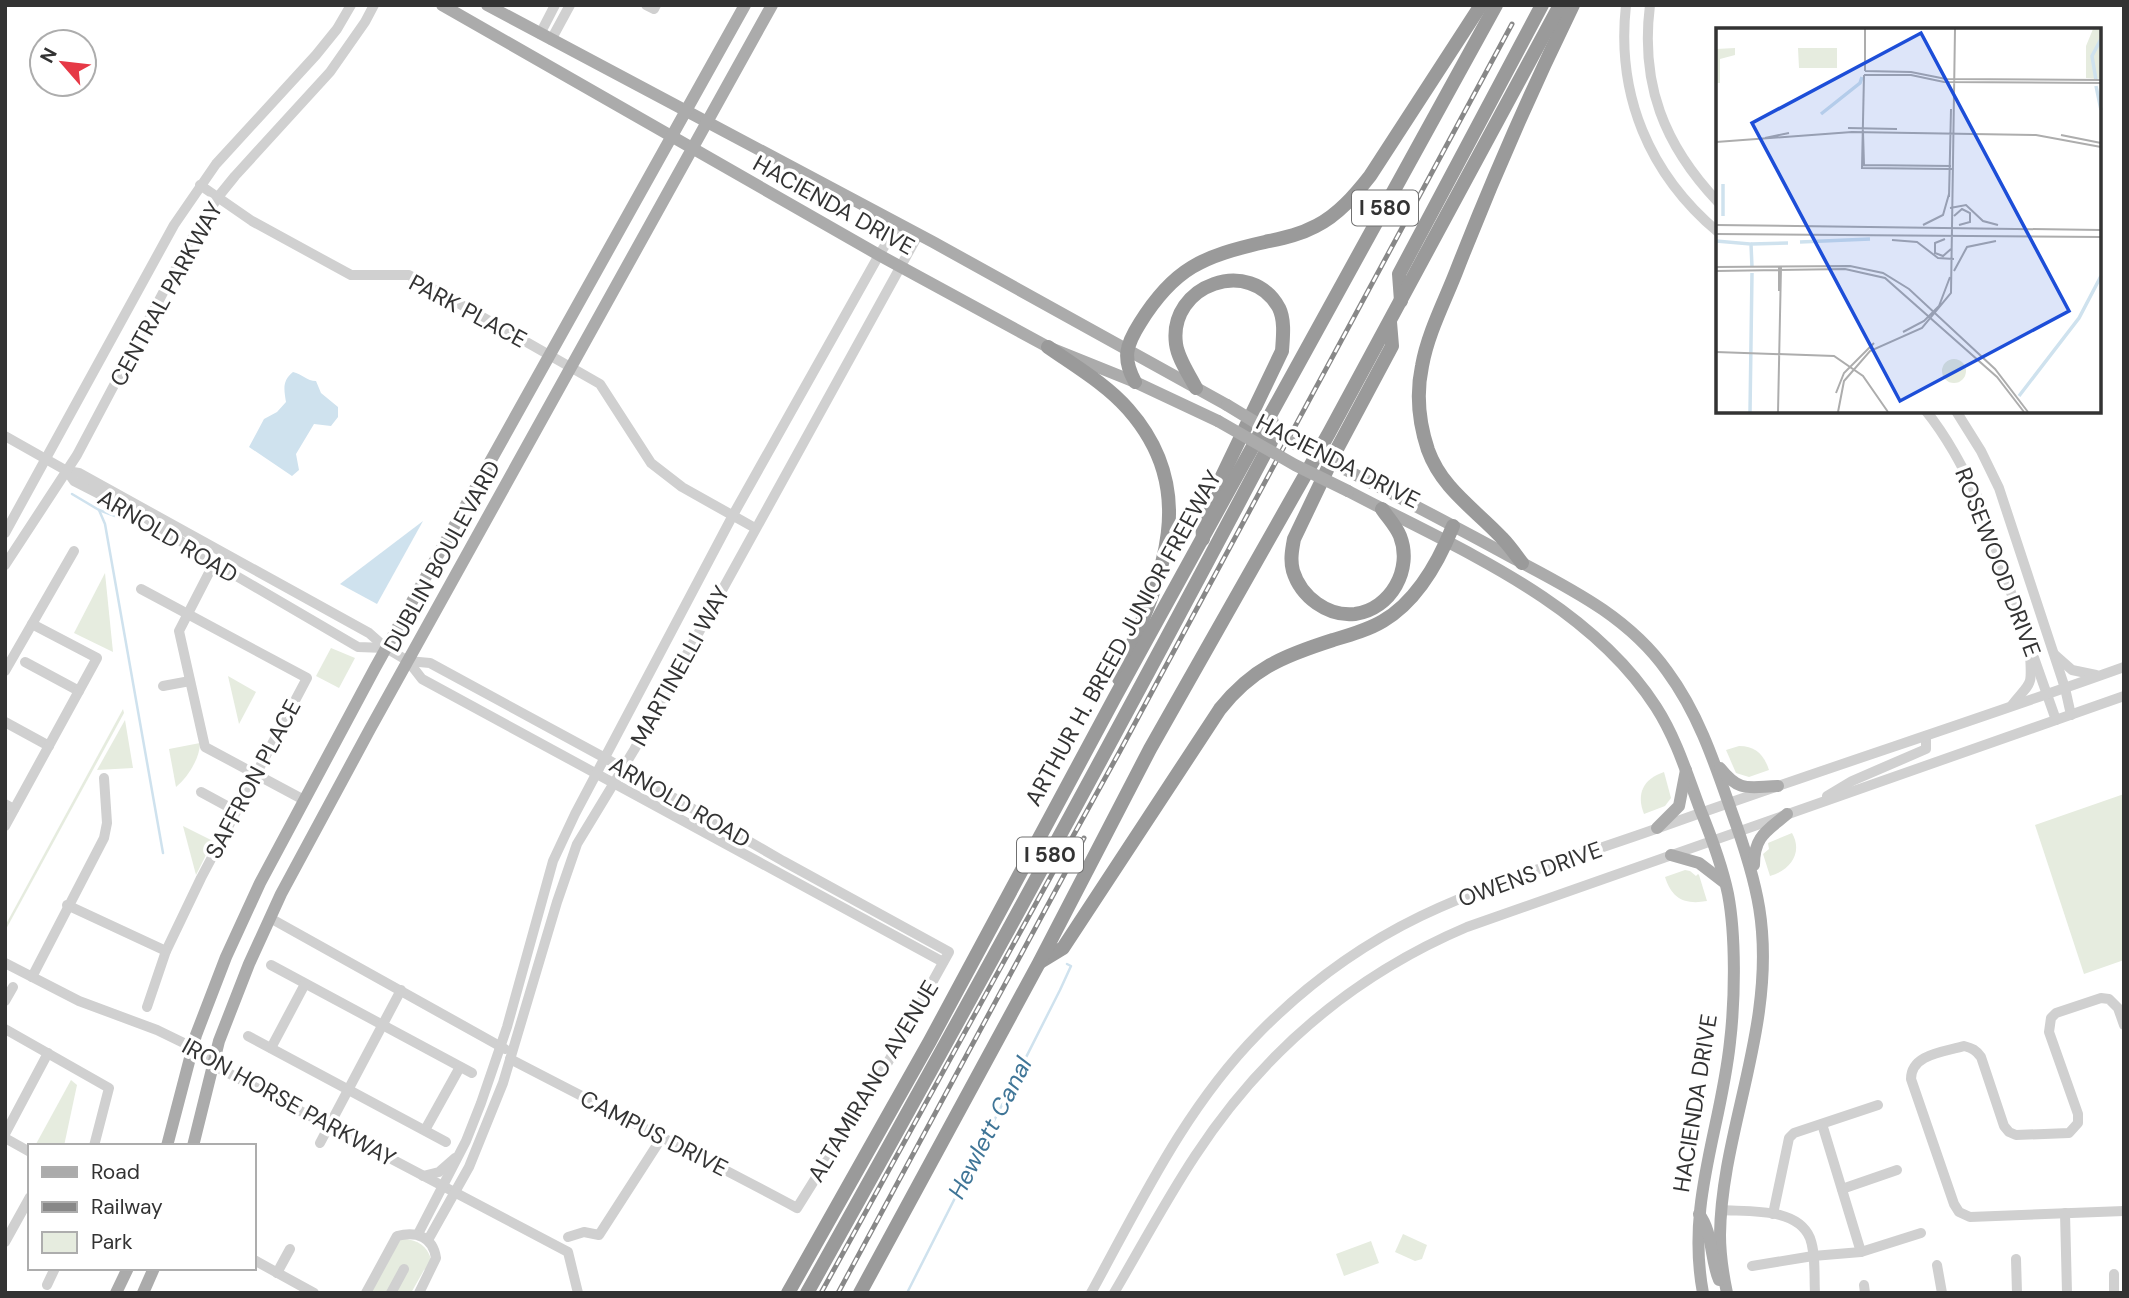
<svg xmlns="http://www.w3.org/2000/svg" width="2129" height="1298" font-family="'DM Sans',sans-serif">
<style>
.green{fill:#e6ecdf}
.water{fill:#cfe2ee}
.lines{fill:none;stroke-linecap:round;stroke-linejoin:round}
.stream{stroke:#cfe2ee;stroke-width:2.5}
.minor{stroke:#d0d0d0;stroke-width:10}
.major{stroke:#ababab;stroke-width:12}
.highway{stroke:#9a9a9a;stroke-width:14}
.rail-casing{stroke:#888;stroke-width:5}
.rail{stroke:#fff;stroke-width:2.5;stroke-dasharray:8;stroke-linecap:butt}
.major-bridge{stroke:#ababab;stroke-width:12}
.labels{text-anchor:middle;stroke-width:7;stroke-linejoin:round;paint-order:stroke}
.shield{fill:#fff;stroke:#707070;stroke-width:2}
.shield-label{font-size:21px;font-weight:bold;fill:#333}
.street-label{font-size:23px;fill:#333;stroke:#fff}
.water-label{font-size:24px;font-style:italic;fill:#3f7597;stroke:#fff}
.inset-river{fill:none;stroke:#cfe2ee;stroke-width:3.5}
.inset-road{fill:none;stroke:#adadad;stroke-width:2}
.view{fill:#1d4ed8;fill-opacity:0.15;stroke:#1d4ed8;stroke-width:3.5}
.inset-edge{fill:none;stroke:#333;stroke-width:3.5}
</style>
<rect width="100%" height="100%" fill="#fff"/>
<g class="green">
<path d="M 105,573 L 113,652 L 74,633 Z"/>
<path d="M 331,648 L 355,658 L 339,688 L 316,676 Z"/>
<path d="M 228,676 L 256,692 L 239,724 Z"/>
<path d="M 123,709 L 124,713 L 5,931 L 5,926 Z"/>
<path d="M 125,720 L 133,768 L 97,770 Z"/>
<path d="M 200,743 C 200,758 188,777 176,787 L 169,749 Z"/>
<path d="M 1739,746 C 1756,746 1764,755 1769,770 L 1749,777 L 1736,773 L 1726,750 Z"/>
<path d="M 1664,772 L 1671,798 L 1665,806 L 1644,814 C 1636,794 1643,779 1664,772 Z"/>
<path d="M 2124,794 L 2124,960 L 2084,974 L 2035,825 Z"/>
<path d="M 183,826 L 213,841 L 196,875 Z"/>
<path d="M 1792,833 C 1803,852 1791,870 1770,876 L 1763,854 L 1769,849 L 1768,843 Z"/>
<path d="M 1685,870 L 1690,871 L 1696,876 L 1698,874 L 1699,875 L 1707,901 C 1685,905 1672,899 1665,877 Z"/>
<path d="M 71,1080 L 77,1085 L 64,1146 L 39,1146 L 36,1144 Z"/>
<path d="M 1403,1234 L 1427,1245 L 1422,1259 L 1415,1261 L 1395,1252 Z"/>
<path d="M 404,1239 C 418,1240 427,1246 431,1259 L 427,1269 L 424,1270 L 411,1293 L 371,1293 L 400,1240 Z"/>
<path d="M 1371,1241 L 1379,1263 L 1344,1276 L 1336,1254 Z"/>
</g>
<g class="water">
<path d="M 293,372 C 302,374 307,381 316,381 L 321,393 L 338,407 L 338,417 L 331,426 L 314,424 L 296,454 L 299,470 L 292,476 L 249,447 L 264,419 L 277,412 L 286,402 C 284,389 282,381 293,372 Z"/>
<path d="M 423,521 L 377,604 L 340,584 Z"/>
</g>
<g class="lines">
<g class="stream">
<path d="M 72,494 L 99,510 L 105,524 L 163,853"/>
<path d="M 99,510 L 115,516"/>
<path d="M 907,1293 L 1060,990 L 1071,966 L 1067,964"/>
</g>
<g class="minor">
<path d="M 646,5 L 654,9 L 656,5"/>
<path d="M 1626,5 C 1616,95 1649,174 1718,232"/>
<path d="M 1650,5 C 1640,84 1664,145 1718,202"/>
<path d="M 540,34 L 555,5"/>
<path d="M 551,40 L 570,5"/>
<path d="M 200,185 L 252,221 L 351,275 L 409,275 L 600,384 L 651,463 L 682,487 L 755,528"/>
<path d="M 1926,411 C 1947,437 1962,466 1977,496 L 2056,720"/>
<path d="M 1956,411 L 1981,451 L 1999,488 L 2065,688 L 2071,715"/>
<path d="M 5,436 L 67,471 L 74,481 L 146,518 L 214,563 L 358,647 L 385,648"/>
<path d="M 67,471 L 79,473 L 369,633 L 386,648 L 408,661 L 422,679 L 943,962"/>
<path d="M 5,533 L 174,225 L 216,164 L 316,55 L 337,29 L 351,5"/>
<path d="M 214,563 L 179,631 L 205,747 L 304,800"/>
<path d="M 5,565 L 77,455 L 191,240 L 218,197 L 235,176 L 330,72 L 365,22 L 374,5"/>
<path d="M 141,589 L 307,678 L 201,878 L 166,951 L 147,1007"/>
<path d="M 2055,655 L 2072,670 L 2096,675"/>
<path d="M 408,661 L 430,663 L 605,758 L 783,861 L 949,952 L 887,1064 L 797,1208 C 702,1157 606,1109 510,1059"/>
<path d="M 25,662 L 79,691"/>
<path d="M 5,671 L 74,551"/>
<path d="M 163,686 L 190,681"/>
<path d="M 2012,705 C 2032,680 2032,688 2030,654"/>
<path d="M 5,722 L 49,746"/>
<path d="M 201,792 L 236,811"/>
<path d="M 1827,796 L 1852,781 L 1926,749 L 1926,736"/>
<path d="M 5,804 L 14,809"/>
<path d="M 5,826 L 97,658 L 32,624"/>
<path d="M 67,905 L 166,951"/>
<path d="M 270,918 L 505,1049"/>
<path d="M 5,963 L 79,1001 L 157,1030 L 194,1048 L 213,1065 L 568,1252 L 578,1293"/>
<path d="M 271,965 L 472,1073"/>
<path d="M 32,977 L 104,838 L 107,823 L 104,778"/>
<path d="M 5,1001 L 13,987"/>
<path d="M 2124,1025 L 2118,1008 L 2109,999 L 2101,998 L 2056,1013 L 2051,1018 L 2049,1032 L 2078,1114 L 2078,1123 L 2069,1133 L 2016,1135 L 2009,1132 L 2004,1126 L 1981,1057 C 1976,1050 1972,1048 1964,1046 C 1944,1052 1911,1054 1911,1079 L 1954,1204 L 1959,1212 L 1970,1217 L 2124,1211"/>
<path d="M 5,1029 L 109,1088 L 94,1146"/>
<path d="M 248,1036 L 446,1142"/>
<path d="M 271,1048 L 305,984"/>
<path d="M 1822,1124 L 1861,1252"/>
<path d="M 425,1130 L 460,1067"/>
<path d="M 5,1134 L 48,1053"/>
<path d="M 5,1138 L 30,1152"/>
<path d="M 320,1143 L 401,990"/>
<path d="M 423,1176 L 439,1172 L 455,1158"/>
<path d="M 1842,1189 L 1897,1170"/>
<path d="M 1721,1210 C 1748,1212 1797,1207 1810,1238 C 1816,1254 1814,1276 1815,1293"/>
<path d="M 2065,1213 L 2067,1293"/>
<path d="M 1773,1214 L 1789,1138 L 1794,1133 L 1878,1105"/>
<path d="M 418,1234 L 466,1141 L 481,1103 L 507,1027 L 553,861 L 575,814 L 733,515 L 879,255 L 898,225"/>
<path d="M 568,1237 L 584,1232 L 599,1235 L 657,1145"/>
<path d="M 428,1240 L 469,1167 L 503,1083 L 557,902 L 577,844 L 634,750 L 918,235"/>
<path d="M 5,1242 L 30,1197"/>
<path d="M 2016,1259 L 2017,1293"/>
<path d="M 254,1260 L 314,1293"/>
<path d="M 1937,1265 L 1942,1293"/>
<path d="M 1752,1266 L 1813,1256 L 1861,1252 L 1921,1233"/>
<path d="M 277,1273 L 290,1249"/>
<path d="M 2114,1274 L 2114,1293"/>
<path d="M 47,1285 L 55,1268"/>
<path d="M 1864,1285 L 1865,1293"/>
<path d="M 366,1293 L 397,1236 C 417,1231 433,1237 436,1258 L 419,1293"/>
<path d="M 391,1293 L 404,1269"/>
<path d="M 1091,1293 C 1141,1202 1185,1108 1258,1034 C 1305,986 1361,945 1421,916 C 1499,879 1583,855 1664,826 C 1817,771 1971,722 2124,667"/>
<path d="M 1114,1293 C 1141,1247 1166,1200 1195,1156 C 1263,1052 1354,975 1467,927 L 2124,696"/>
</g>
<g class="major">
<path d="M 442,5 L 879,255 L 1048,347 L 1135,382 L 1218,421"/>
<path d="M 487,5 L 933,242 L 1227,405"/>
<path d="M 1356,475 C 1408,502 1460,529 1511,557 C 1569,588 1628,616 1667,671 C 1698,713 1714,761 1731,810 C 1758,884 1770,931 1759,1011 C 1749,1086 1721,1160 1720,1235 C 1720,1255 1723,1274 1727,1293"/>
<path d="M 1348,491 C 1456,548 1587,600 1656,707 C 1676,738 1687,774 1700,809 C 1711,836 1722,865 1728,894 C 1736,936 1735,1000 1730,1042 C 1721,1129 1686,1203 1703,1293"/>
<path d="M 1720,768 C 1740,793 1748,787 1778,786"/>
<path d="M 1657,828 L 1679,806 L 1686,770"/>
<path d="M 1671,855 L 1699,863 L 1725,883"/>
<path d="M 1754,865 C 1754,836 1767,831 1787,814"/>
<path d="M 167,1146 L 196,1035 L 226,957 L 260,883 L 375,668 L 745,5"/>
<path d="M 193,1146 L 219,1041 L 249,964 L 281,894 L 370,729 L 772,5"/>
<path d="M 1699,1214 C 1713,1232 1710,1259 1719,1280"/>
<path d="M 116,1293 L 128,1268"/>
<path d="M 143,1293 L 154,1268"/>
</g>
<g class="highway">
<path d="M 1401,301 L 1399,274 L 1542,5"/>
<path d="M 1048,347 C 1075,366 1106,384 1128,409 C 1202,493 1161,579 1122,667 L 1119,679"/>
<path d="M 1135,382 C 1122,358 1126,345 1140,323 C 1174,268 1203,256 1265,242 C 1283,238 1299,235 1316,226 C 1338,215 1355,195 1370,176 L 1481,5"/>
<path d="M 1196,388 C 1189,374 1178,359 1176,344 C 1168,284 1251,256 1279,308 C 1285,320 1283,337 1282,351 L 1202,518 L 1203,539"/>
<path d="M 1382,509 C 1388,518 1396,526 1400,536 C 1413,569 1391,609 1355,614 C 1328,617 1301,597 1293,571 C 1290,560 1292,550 1294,539 L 1337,449 L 1392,346 L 1390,322"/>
<path d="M 1522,563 C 1516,555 1509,545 1502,538 C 1475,509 1442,489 1428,450 C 1419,423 1416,394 1422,366 C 1428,332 1446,299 1458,267 C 1493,178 1531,91 1573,5"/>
<path d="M 1040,962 L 1063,948 L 1220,709 C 1253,668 1283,656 1333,640 C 1350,635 1368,630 1383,621 C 1417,601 1439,561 1453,526"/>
<path d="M 788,1293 L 930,1041 L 1115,697 L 1496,5"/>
<path d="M 807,1293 C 965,1011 1120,728 1271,442 L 1272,422"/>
<path d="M 860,1293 L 1039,963 L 1150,749 L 1329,433 L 1560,5"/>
</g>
<g class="rail-casing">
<g id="rail">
<path d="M 821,1293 L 1120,751 L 1512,24"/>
<path d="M 838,1293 L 1084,838"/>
</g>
</g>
<use href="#rail" class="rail"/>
<g class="major-bridge">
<path d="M 1227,405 L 1273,433 L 1356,475"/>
<path d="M 1218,421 L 1295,465 L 1348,491"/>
</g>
</g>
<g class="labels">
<g class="shield">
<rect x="1352" y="190.5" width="66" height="35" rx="5"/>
<rect x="1017" y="837.5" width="66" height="35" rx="5"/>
</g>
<g class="shield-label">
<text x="1385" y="215">I 580</text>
<text x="1050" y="862">I 580</text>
</g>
<g class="street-label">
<text transform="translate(834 205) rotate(29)" y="8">HACIENDA DRIVE</text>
<text transform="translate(166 294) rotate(-61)" y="8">CENTRAL PARKWAY</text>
<text transform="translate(468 311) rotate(28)" y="8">PARK PLACE</text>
<text transform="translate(1338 461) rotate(27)" y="8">HACIENDA DRIVE</text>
<text transform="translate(168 536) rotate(31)" y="8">ARNOLD ROAD</text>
<text transform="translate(442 556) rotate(-61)" y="8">DUBLIN BOULEVARD</text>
<text transform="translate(1998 562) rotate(69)" y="8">ROSEWOOD DRIVE</text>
<text transform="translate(1123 638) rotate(-61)" y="8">ARTHUR H. BREED JUNIOR FREEWAY</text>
<text transform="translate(680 666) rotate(-61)" y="8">MARTINELLI WAY</text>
<text transform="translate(253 779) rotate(-62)" y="8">SAFFRON PLACE</text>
<text transform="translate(680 802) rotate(30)" y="8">ARNOLD ROAD</text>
<text transform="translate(1530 874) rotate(-20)" y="8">OWENS DRIVE</text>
<text transform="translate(873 1081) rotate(-59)" y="8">ALTAMIRANO AVENUE</text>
<text transform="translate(289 1102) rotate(29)" y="8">IRON HORSE PARKWAY</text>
<text transform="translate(1695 1103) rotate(-81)" y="8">HACIENDA DRIVE</text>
<text transform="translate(654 1133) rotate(27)" y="8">CAMPUS DRIVE</text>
</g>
<g class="water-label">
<text transform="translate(990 1128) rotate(-63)" y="8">Hewlett Canal</text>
</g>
</g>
<g transform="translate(1716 28)">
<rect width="385" height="385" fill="#fff"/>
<path d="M 377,1 L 385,1 L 385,51 L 370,50 L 370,18 ZM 19,20 L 19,27 L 4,31 L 4,55 L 0,55 L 0,21 ZM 82,20 L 121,20 L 121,40 L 83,40 ZM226 343a12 12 0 1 1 24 0a12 12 0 1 1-24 0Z" fill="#e6ecdf"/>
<path class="inset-river" d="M 380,52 L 376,28 L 385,11M 380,58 L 385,82M 105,86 L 144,55 L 146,49M 7,188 L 7,156M 0,213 L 35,216 L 36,239M 84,214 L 154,211M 35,216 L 72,215M 303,368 L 363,290 L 385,248M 34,384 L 36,245"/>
<path class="inset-road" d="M 149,43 L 195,44 L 230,51 L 385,52M 149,43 L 149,1M 148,47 L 195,47 L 228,54 L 385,55M 148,47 L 146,140 L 236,141M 132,100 L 181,101M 147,104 L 148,137M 345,107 L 385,115M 49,110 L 73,105M 0,114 L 136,104 L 320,107 L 385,119M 146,137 L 235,138M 233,169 L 235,81M 234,180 L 250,177 L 267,193 L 282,197M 238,188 L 246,181 L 254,185 L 254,194 L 243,197M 0,197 L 385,202M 207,197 L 227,187 L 233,166M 0,206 L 385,209M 229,211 L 219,215 L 219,225 L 227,228 L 235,221M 176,212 L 201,214 L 222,230 L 238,231M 0,239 L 134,238 L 167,245 L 193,261 L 279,341 L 312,384M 0,243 L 129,241 L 169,250 L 281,349 L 308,384M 238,243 L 251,219 L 280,213M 63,263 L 63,239M 187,304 L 208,293 L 223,278 L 234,249M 0,324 L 118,328 L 147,348 L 172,384M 120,365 L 128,345 L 158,315M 62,384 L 65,239M 122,384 L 128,353 L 154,323 L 206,300 L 235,265 L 239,1"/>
<path class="view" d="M 205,5 L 353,283 L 184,373 L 36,95 Z"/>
<rect width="385" height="385" class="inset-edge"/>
</g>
<rect width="2129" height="1298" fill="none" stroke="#333333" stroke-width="14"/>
<rect x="28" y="1144" width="228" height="126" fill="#ffffff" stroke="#adadad" stroke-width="2"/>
<rect x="42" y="1167" width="35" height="10" fill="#ababab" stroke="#adadad" stroke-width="2"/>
<text x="91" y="1179" font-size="21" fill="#333333">Road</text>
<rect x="42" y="1202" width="35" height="10" fill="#888888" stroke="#adadad" stroke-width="2"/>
<text x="91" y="1214" font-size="21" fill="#333333">Railway</text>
<rect x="42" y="1232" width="35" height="21" fill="#e6ecdf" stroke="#adadad" stroke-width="2"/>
<text x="91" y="1249" font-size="21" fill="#333333">Park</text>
<g transform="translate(63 63) rotate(298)"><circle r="33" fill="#ffffff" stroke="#adadad" stroke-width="2"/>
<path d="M0-5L12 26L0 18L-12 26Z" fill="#e63946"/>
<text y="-10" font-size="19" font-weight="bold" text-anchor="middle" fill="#333333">N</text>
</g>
</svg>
